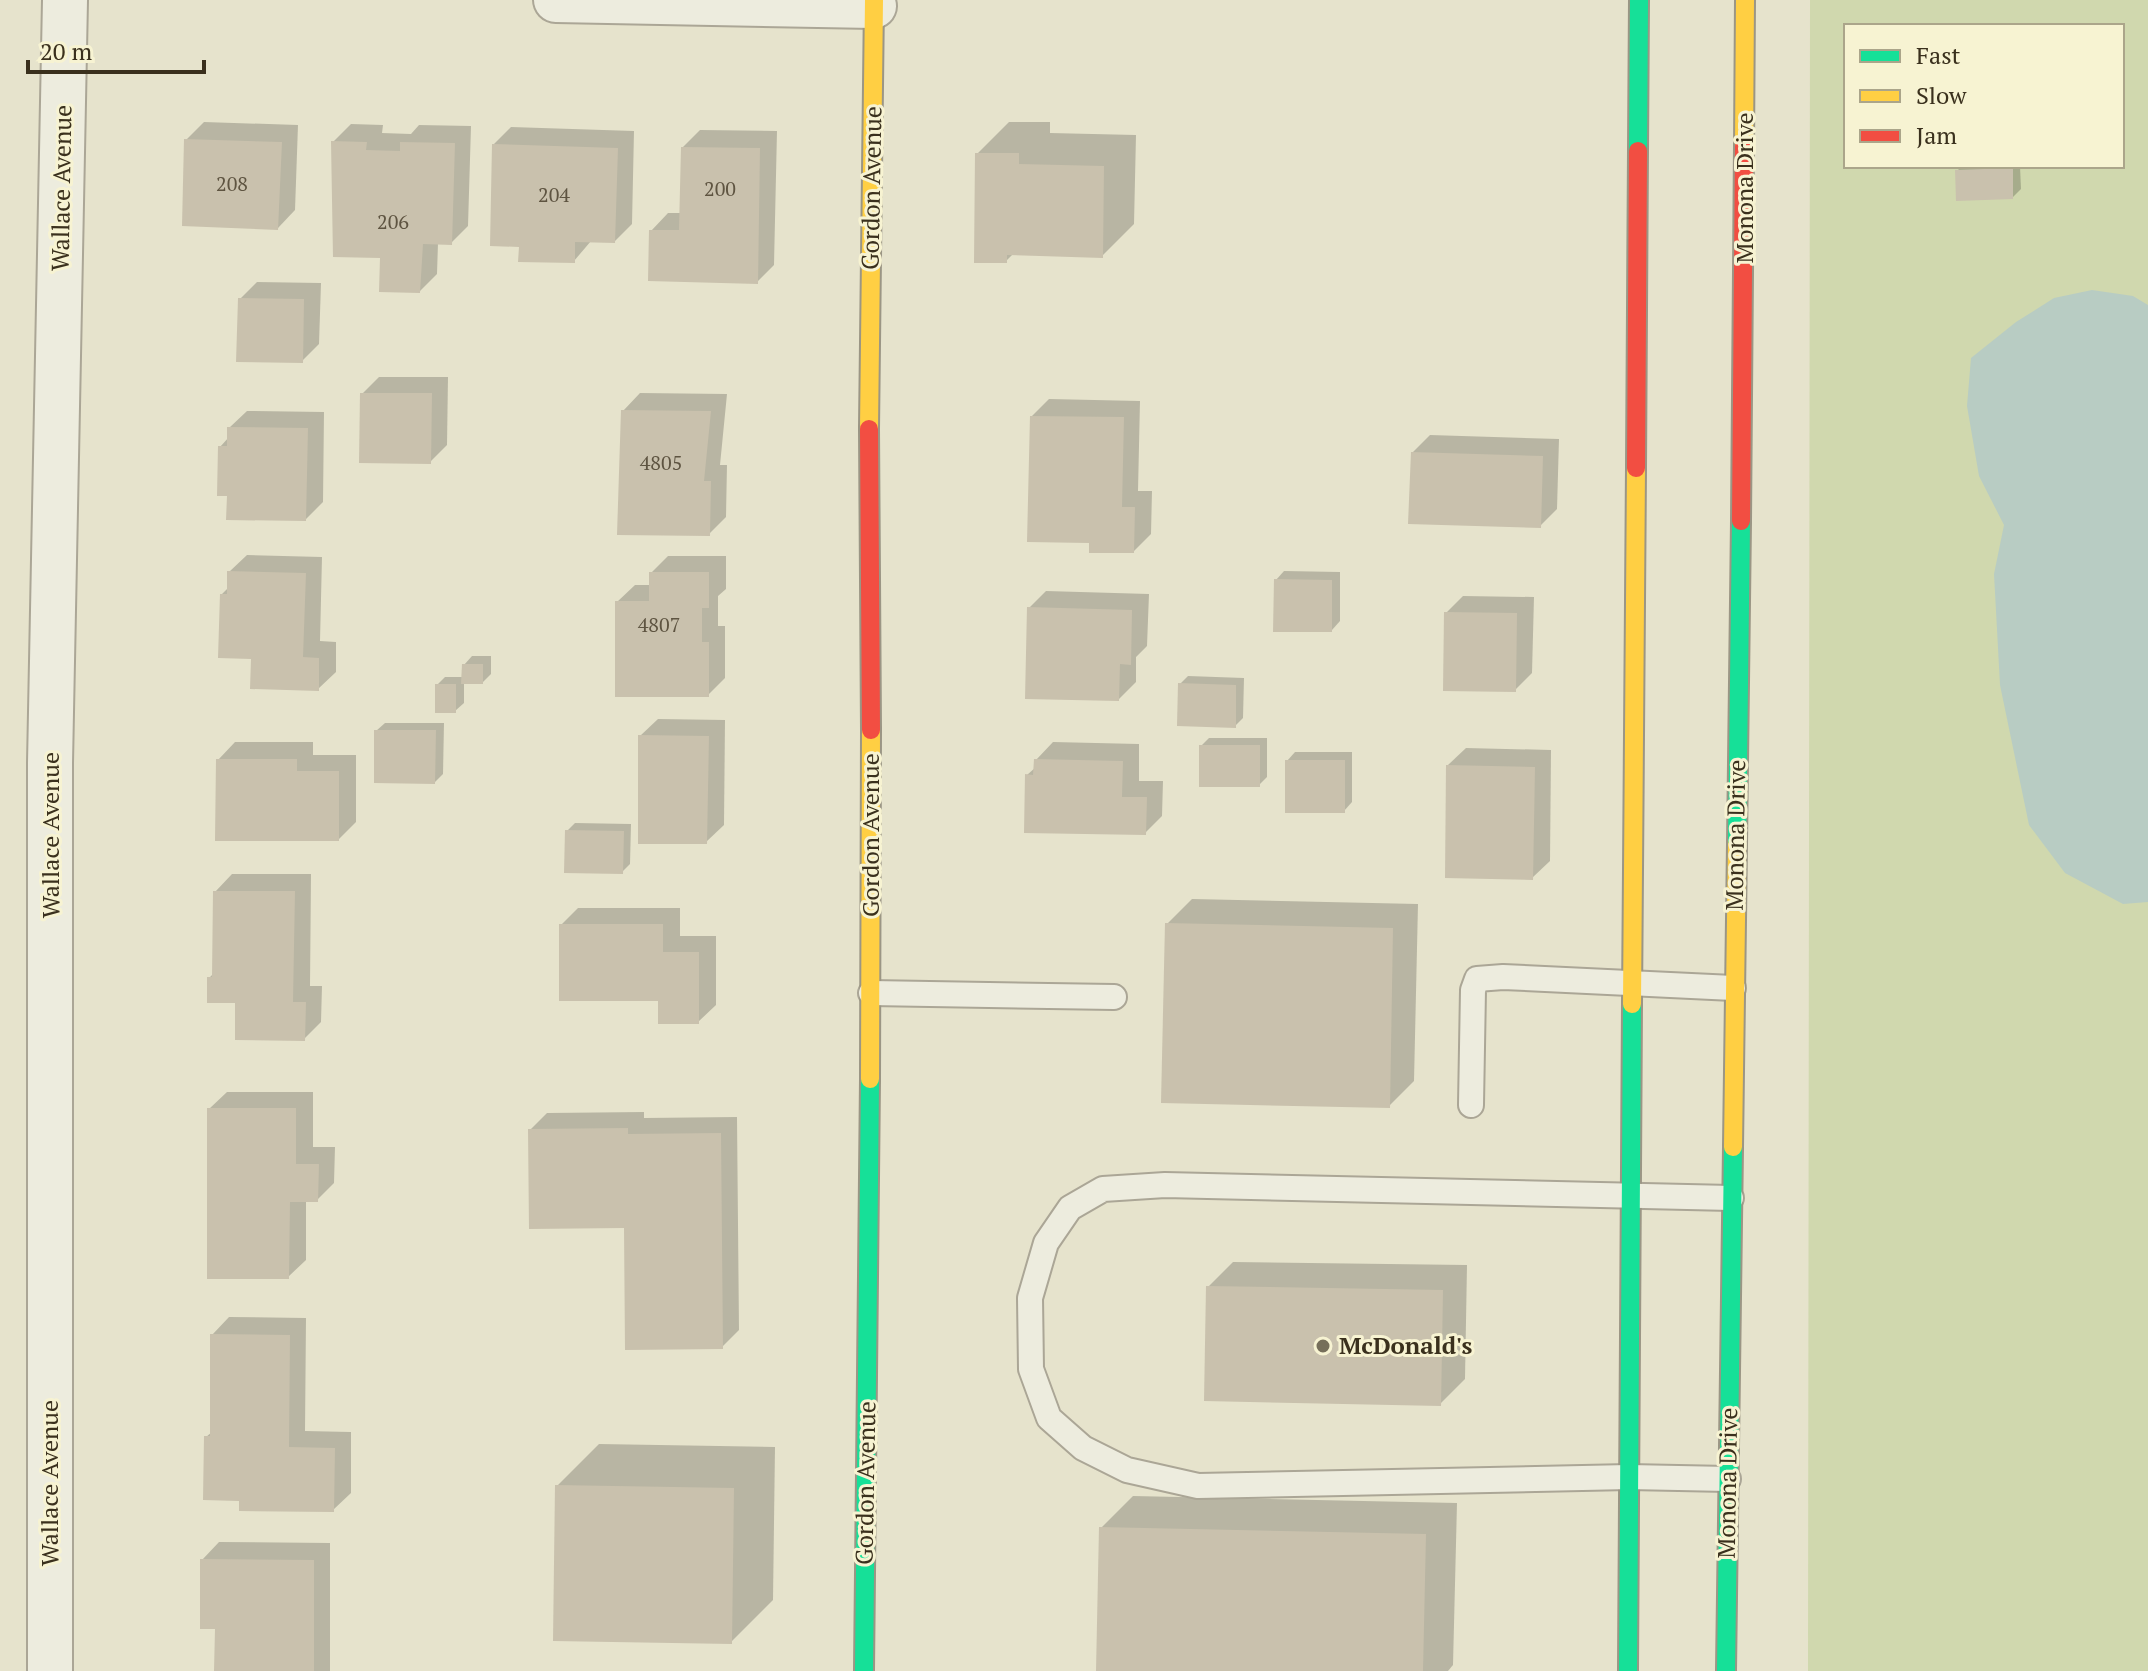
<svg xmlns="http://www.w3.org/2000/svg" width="2148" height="1671" font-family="'PT Serif',serif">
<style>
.green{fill:#d0d8ae;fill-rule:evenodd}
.water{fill:#b8ccc3}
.shadow{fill:#0003}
.building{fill:#c9c1ad}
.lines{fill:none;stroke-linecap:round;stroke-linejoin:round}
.lane-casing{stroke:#aba696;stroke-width:28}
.street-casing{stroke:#aba696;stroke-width:48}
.fast-casing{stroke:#9b9685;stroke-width:22}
.slow-casing{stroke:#9b9685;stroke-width:22}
.jam-casing{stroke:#9b9685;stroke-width:22}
.lane{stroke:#edecde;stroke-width:24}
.street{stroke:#edecde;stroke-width:44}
.fast{stroke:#16e098;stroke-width:18}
.slow{stroke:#ffcf43;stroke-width:18}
.jam{stroke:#f24e42;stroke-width:18}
.poi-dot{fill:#766f5a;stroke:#f7f3d2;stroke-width:3}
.labels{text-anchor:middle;stroke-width:6;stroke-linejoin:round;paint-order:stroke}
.number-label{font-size:20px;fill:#5e5441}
.street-label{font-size:24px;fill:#3a301d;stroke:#f7f3d2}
.poi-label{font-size:24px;font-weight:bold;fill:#3a301d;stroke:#f7f3d2;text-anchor:start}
</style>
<rect width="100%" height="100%" fill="#e6e3cc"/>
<path class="green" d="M 1810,0 L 2148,0 L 2148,1671 L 1808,1671 ZM 1846,26 L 2122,26 L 2122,166 L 1846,166 Z"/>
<path class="water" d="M 2092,290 L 2133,296 L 2148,305 L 2148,902 L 2123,904 L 2065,873 L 2029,825 L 2000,685 L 1994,574 L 2004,525 L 1979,476 L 1967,406 L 1971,358 L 2016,322 L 2054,298 Z"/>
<g class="shadow">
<path d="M 204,122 L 298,125 L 295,210 L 278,228 L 186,140 Z"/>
<path d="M 1009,122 L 1050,122 L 1050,133 L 1136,135 L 1134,224 L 1102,256 L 1014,253 L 1006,261 L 977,154 Z"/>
<path d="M 351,124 L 383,125 L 382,133 L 411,134 L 419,125 L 471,126 L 468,226 L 451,243 L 438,243 L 437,274 L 420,291 L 382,256 L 333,142 Z"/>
<path d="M 511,127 L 634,131 L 632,224 L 615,241 L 591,241 L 574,261 L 521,245 L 494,144 Z"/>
<path d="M 700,130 L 777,131 L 774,265 L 757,282 L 651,231 L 668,213 L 681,213 L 683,147 Z"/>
<path d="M 1962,166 L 2020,166 L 2021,189 L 2013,197 L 1957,171 Z"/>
<path d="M 257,282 L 321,283 L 319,344 L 302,361 L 240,299 Z"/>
<path d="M 379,377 L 448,377 L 447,445 L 430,462 L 362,394 Z"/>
<path d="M 640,393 L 727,394 L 720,465 L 727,465 L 726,517 L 709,534 L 623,411 Z"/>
<path d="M 1049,399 L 1140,401 L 1138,491 L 1152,491 L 1151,534 L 1134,551 L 1091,541 L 1032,416 Z"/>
<path d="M 247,411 L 324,412 L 323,502 L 306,519 L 229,494 L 220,447 L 229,437 L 229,428 Z"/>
<path d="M 1430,435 L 1559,439 L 1557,509 L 1540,526 L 1412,453 Z"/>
<path d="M 247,555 L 322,557 L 320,641 L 336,642 L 336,672 L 318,689 L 253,657 L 222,594 L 229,587 L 229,572 Z"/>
<path d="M 668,556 L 726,556 L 726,589 L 718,596 L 718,626 L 725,626 L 725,678 L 708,695 L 617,602 L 635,585 L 651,585 L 651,573 Z"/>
<path d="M 1284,571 L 1340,572 L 1340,621 L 1332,630 L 1276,580 Z"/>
<path d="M 1046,591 L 1149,594 L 1147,646 L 1136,657 L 1136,682 L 1119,699 L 1029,608 Z"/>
<path d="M 1463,596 L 1534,597 L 1532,673 L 1515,690 L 1446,613 Z"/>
<path d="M 472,656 L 491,656 L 491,674 L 483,682 L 464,682 L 464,703 L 455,711 L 437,685 L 445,677 L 463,677 L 464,665 Z"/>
<path d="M 1188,676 L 1244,678 L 1243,718 L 1235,726 L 1180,684 Z"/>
<path d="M 658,719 L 725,720 L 724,825 L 706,842 L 640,736 Z"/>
<path d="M 385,723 L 444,723 L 443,774 L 435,782 L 376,731 Z"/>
<path d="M 1209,738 L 1267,738 L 1267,777 L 1259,785 L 1201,746 Z"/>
<path d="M 235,742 L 313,742 L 313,755 L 356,755 L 356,822 L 339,839 L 218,760 Z"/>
<path d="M 1053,742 L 1139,744 L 1139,781 L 1163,781 L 1162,816 L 1145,833 L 1027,775 L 1036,767 L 1036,760 Z"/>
<path d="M 1466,748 L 1551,750 L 1550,861 L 1532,878 L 1448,765 Z"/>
<path d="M 1295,752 L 1352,752 L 1352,802 L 1344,811 L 1287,761 Z"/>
<path d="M 575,823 L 631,824 L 630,864 L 622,872 L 567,831 Z"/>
<path d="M 232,874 L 311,874 L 310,986 L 322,986 L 321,1022 L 304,1039 L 237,1001 L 209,978 L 214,973 L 215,892 Z"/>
<path d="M 1192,899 L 1418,904 L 1414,1081 L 1389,1106 L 1167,924 Z"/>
<path d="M 578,908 L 680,908 L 680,936 L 716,936 L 716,1005 L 698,1022 L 660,999 L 561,925 Z"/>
<path d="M 227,1092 L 313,1092 L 313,1147 L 335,1147 L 334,1183 L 317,1200 L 306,1200 L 306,1260 L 288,1277 L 209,1109 Z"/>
<path d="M 644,1112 L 644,1118 L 737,1117 L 739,1330 L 722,1347 L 626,1226 L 530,1130 L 547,1113 Z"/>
<path d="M 1233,1262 L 1467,1265 L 1465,1379 L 1440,1404 L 1208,1287 Z"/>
<path d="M 229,1317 L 306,1318 L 305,1431 L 351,1432 L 351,1493 L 333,1510 L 206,1437 L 212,1432 L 212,1335 Z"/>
<path d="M 599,1444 L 775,1447 L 773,1600 L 731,1642 L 557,1486 Z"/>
<path d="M 1133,1496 L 1457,1503 L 1453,1665 L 1448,1671 L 1098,1671 L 1101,1528 Z"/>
<path d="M 219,1542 L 330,1543 L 330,1671 L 216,1671 L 217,1627 L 202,1560 Z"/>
</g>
<g class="building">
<path d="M 184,139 L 282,142 L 278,230 L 182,226 Z"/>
<path d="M 331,141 L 367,142 L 366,150 L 400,151 L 400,142 L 455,143 L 452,245 L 423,244 L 420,293 L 379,292 L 380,258 L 333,257 Z"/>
<path d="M 492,144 L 618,148 L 615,243 L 575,242 L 575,263 L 518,262 L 519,247 L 490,246 Z"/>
<path d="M 681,147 L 760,148 L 758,284 L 648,281 L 649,230 L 679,230 Z"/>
<path d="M 975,153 L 1019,153 L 1019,164 L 1104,166 L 1103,258 L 1007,255 L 1007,263 L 974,263 Z"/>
<path d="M 2013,168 L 2013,199 L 1956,201 L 1955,170 Z"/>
<path d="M 238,298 L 304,299 L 303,363 L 236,362 Z"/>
<path d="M 360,393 L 432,393 L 431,464 L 359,463 Z"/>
<path d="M 621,410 L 711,411 L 704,481 L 711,481 L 710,536 L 617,535 Z"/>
<path d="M 1030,416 L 1124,417 L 1122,507 L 1135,507 L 1134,553 L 1089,553 L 1089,543 L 1027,542 Z"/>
<path d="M 227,427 L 308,428 L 306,521 L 226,520 L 227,496 L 217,496 L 218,446 L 227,446 Z"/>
<path d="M 1411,452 L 1543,456 L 1541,528 L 1408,524 Z"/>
<path d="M 227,571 L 306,573 L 303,657 L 319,658 L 319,691 L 250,689 L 251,659 L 218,658 L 220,594 L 227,594 Z"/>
<path d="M 649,572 L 709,572 L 709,608 L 702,608 L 702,642 L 709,642 L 709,697 L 615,697 L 615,601 L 649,601 Z"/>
<path d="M 1274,579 L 1332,580 L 1332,632 L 1273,632 Z"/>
<path d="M 1027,607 L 1132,610 L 1131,665 L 1120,664 L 1119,701 L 1025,699 Z"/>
<path d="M 1444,612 L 1517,613 L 1516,692 L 1443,691 Z"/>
<path d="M 462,664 L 483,664 L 483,684 L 461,684 Z"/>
<path d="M 1178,683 L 1236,685 L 1236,728 L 1177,726 Z"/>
<rect x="435" y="684" width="21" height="29"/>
<path d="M 374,730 L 436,730 L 435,784 L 374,783 Z"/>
<path d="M 638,735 L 709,736 L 707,844 L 638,844 Z"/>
<rect x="1199" y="745" width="61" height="42"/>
<path d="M 216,759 L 297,759 L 297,771 L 339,771 L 339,841 L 215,841 Z"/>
<path d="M 1034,759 L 1123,761 L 1122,797 L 1147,797 L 1146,835 L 1024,833 L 1025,774 L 1033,775 Z"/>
<rect x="1285" y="760" width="60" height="53"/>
<path d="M 1446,765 L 1535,767 L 1533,880 L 1445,878 Z"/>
<path d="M 565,830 L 624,831 L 623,874 L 564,873 Z"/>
<path d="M 213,891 L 295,891 L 293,1002 L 306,1002 L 305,1041 L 235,1040 L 235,1003 L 207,1003 L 207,977 L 212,977 Z"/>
<path d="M 1165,923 L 1393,928 L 1390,1108 L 1161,1103 Z"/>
<path d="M 559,924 L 663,924 L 663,952 L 699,952 L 699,1024 L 658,1024 L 658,1001 L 559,1001 Z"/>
<path d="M 207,1108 L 296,1108 L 296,1164 L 319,1164 L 318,1202 L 290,1202 L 289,1279 L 207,1279 Z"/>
<path d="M 628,1128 L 628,1134 L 721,1133 L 723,1349 L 625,1350 L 624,1228 L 529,1229 L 528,1129 Z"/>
<path d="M 1206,1286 L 1443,1290 L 1441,1406 L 1204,1401 Z"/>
<path d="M 210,1334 L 290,1335 L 289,1447 L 335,1448 L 334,1512 L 239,1511 L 239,1501 L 203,1500 L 204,1436 L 210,1436 Z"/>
<path d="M 555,1485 L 734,1488 L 732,1644 L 553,1641 Z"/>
<path d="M 1099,1527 L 1426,1534 L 1423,1671 L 1096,1671 Z"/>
<path d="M 200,1559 L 314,1560 L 314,1671 L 214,1671 L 215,1629 L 200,1629 Z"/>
</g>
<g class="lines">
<g class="lane-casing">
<g id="lane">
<path d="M 871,993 L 1114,997"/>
<path d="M 1471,1105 L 1473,990 L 1477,979 L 1503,977 L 1733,988"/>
<path d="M 1728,1479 L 1629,1477 L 1198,1486 L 1127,1470 L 1083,1448 L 1049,1418 L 1031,1369 L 1030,1298 L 1046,1243 L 1070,1208 L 1103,1189 L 1165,1185 L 1731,1198"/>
</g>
</g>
<g class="street-casing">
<g id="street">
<path d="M 556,0 L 874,6"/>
<path d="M 50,1671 L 50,763 L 65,0"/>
</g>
</g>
<g class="fast-casing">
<g id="fast">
<path d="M 1638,151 L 1639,0"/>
<path d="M 1737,844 L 1741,521"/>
<path d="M 864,1671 L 870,1079"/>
<path d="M 1628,1671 L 1632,1004"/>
<path d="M 1726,1671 L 1733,1147"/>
</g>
</g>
<g class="slow-casing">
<g id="slow">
<path d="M 1744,146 L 1745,0"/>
<path d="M 869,429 L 874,0"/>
<path d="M 1632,1004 L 1636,468"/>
<path d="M 870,1079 L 871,730"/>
<path d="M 1733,1147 L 1737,844"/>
</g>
</g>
<g class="jam-casing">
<g id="jam">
<path d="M 869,429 L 871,730"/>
<path d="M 1636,468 L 1638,151"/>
<path d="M 1741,521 L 1744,146"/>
</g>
</g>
<use href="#lane" class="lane"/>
<use href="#street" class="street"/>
<use href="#fast" class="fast"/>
<use href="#slow" class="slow"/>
<use href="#jam" class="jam"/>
</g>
<circle class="poi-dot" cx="1323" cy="1346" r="8"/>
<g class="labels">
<g class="number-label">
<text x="232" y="191">208</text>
<text x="720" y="196">200</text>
<text x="554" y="202">204</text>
<text x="393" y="229">206</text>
<text x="661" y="470">4805</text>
<text x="659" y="632">4807</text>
</g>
<g class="street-label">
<text transform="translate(62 188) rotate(-89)" y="8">Wallace Avenue</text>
<text transform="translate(872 188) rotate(-89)" y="8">Gordon Avenue</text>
<text transform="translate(1745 188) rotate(-90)" y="8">Monona Drive</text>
<text transform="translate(51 835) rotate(-90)" y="8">Wallace Avenue</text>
<text transform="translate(871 835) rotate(-90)" y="8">Gordon Avenue</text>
<text transform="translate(1736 835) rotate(-89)" y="8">Monona Drive</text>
<text transform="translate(50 1483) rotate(-90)" y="8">Wallace Avenue</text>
<text transform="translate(866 1483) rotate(-89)" y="8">Gordon Avenue</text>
<text transform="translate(1728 1483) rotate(-89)" y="8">Monona Drive</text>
</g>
<g class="poi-label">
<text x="1339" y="1354">McDonald's</text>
</g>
</g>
<rect x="1844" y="24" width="280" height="144" fill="#f7f3d2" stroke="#aba58a" stroke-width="2"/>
<rect x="1860" y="50" width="40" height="12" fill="#16e098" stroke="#aba58a" stroke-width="2"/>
<text x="1916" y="64" font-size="24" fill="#3a301d">Fast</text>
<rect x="1860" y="90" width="40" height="12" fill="#ffcf43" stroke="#aba58a" stroke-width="2"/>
<text x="1916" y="104" font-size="24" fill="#3a301d">Slow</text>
<rect x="1860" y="130" width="40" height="12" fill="#f24e42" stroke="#aba58a" stroke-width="2"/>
<text x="1916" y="144" font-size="24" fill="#3a301d">Jam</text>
<path d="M28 60v12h176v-12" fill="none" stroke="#3a301d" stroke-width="4"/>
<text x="40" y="60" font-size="24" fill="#3a301d" stroke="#f7f3d2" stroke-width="6" paint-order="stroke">20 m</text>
</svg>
